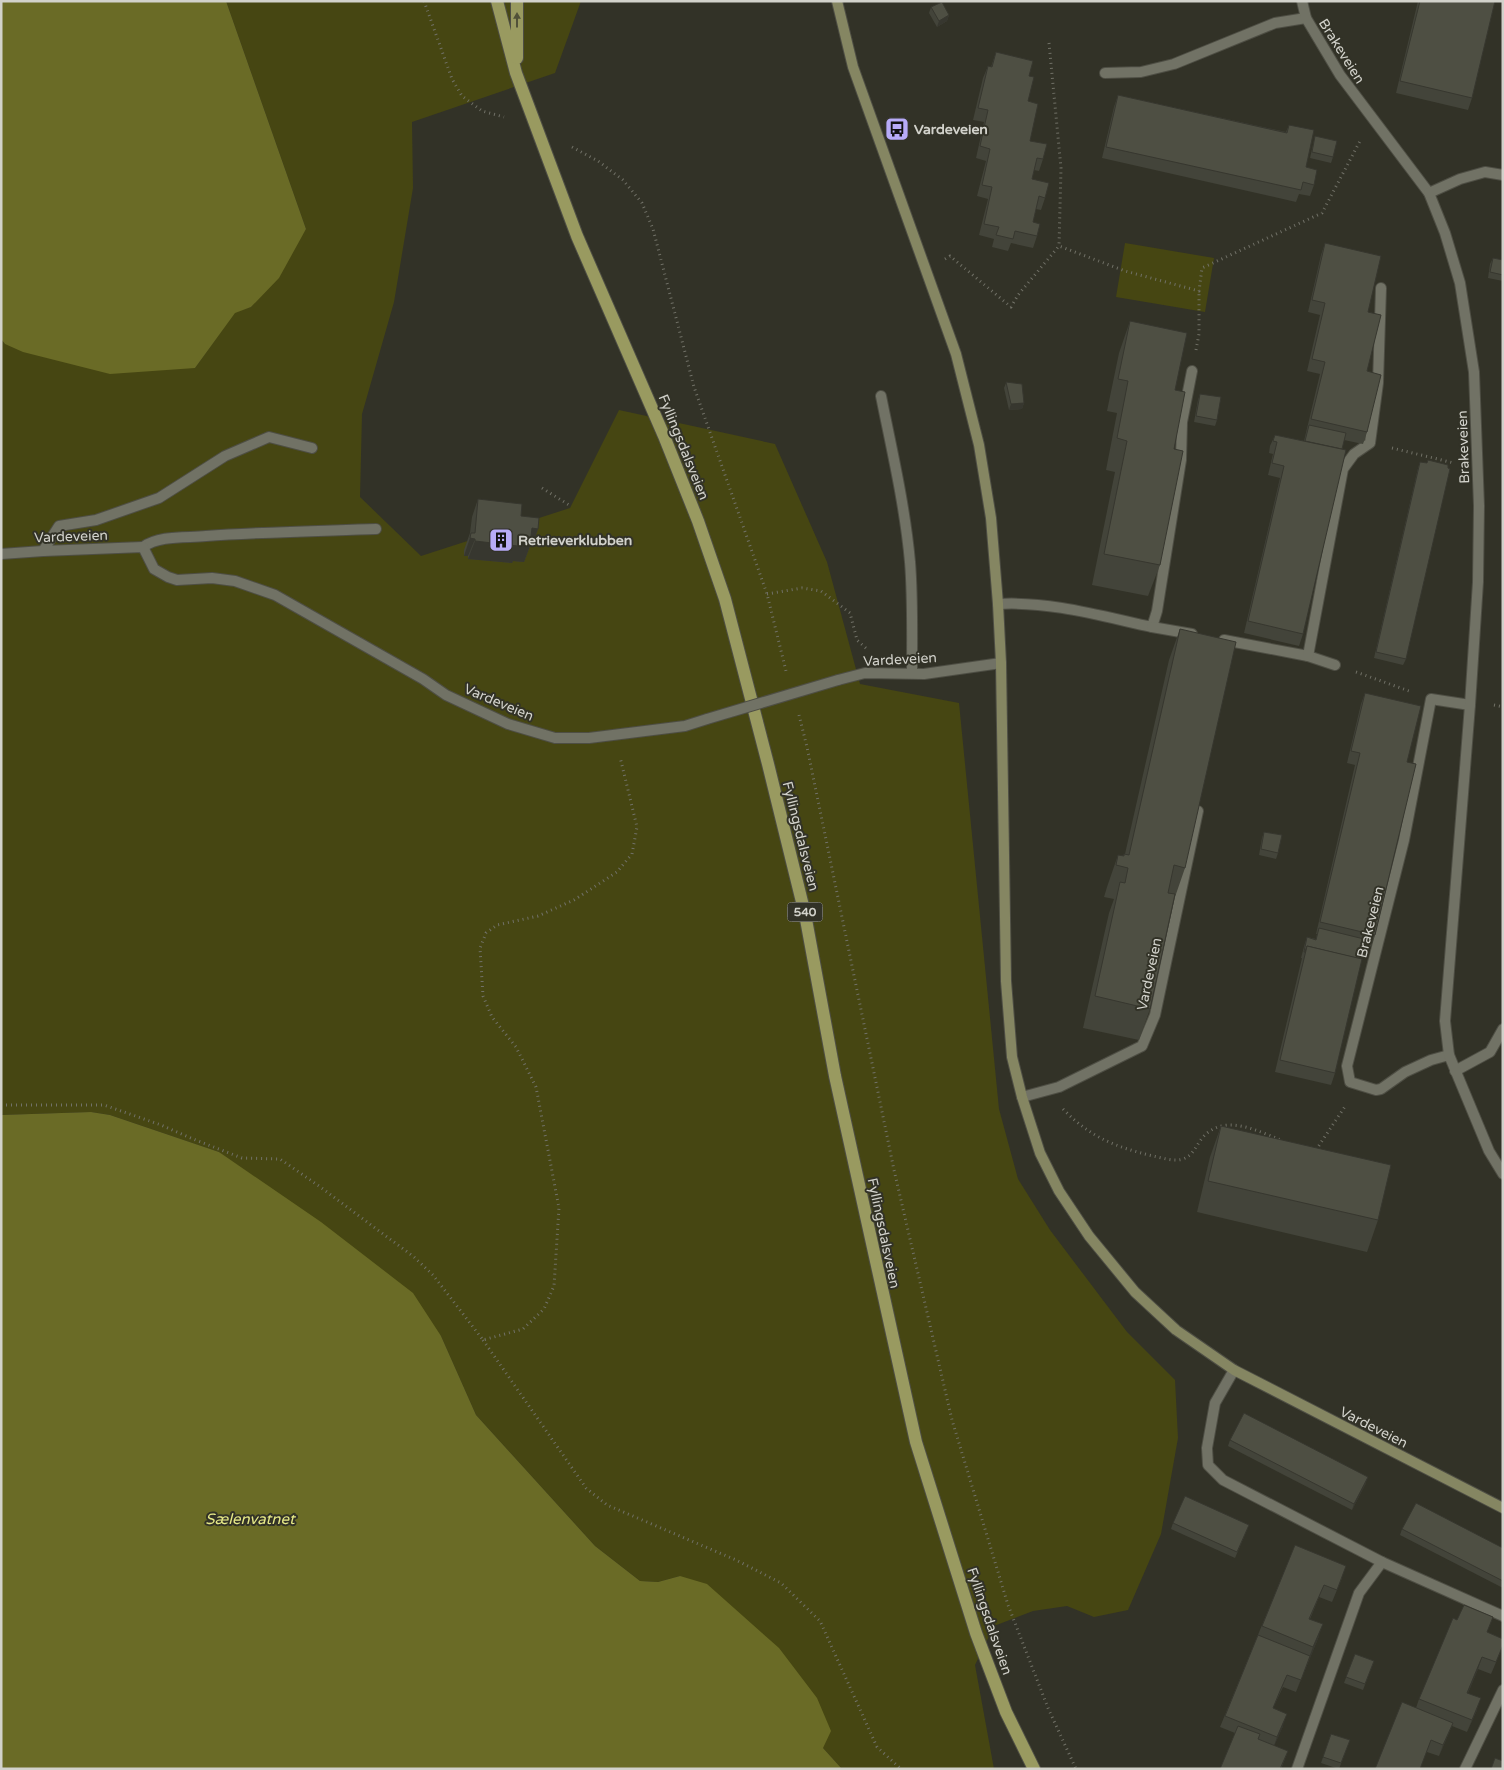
<svg xmlns="http://www.w3.org/2000/svg" width="1504" height="1770" font-family="'Varela Round',sans-serif">
<style>
.green{fill:#464612}
.water{fill:#6a6b26}
.lines{fill:none;stroke-linecap:round;stroke-linejoin:round}
.service-casing{stroke:#4e4e44;stroke-width:12}
.minor-casing{stroke:#4e4e44;stroke-width:12}
.secondary-casing{stroke:#4e4e44;stroke-width:12}
.primary-casing{stroke:#4e4e44;stroke-width:14}
.path{stroke:#717167;stroke-width:3;stroke-dasharray:1 4;stroke-linecap:butt}
.service{stroke:#717265;stroke-width:10}
.minor{stroke:#717265;stroke-width:10}
.secondary{stroke:#858662;stroke-width:10}
.primary{stroke:#999a60;stroke-width:12}
.service-bridge-casing{stroke:#4e4e44;stroke-width:12;stroke-linecap:butt}
.service-bridge{stroke:#717265;stroke-width:10}
.wall{fill:#43443a}
.shaded-wall{fill:#37372f}
.building{fill:#4e4f43;stroke:#37372f}
.oneway{fill:#515138}
.labels{text-anchor:middle;stroke-width:4;stroke-linejoin:round;paint-order:stroke}
.shield{fill:#323227;stroke:#a2a29a;stroke-width:1}
.shield-label{font-size:12px;font-weight:bold;fill:#d2d2cb}
.street-label{font-size:14px;fill:#d2d2cb;stroke:#323227}
.poi-label{font-size:14px;font-weight:bold;fill:#d2d2cb;stroke:#323227;text-anchor:start}
.water-label{font-size:15px;font-style:italic;fill:#e7ea88;stroke:#323227}
</style>
<rect width="100%" height="100%" fill="#323227"/>
<g class="green">
<path d="M 226,1 L 581,1 L 555,73 L 412,122 L 413,188 L 394,302 L 362,414 L 360,497 L 421,556 L 570,508 L 619,410 L 775,444 L 827,562 L 860,684 L 959,703 L 999,1109 L 1018,1179 L 1050,1230 L 1127,1332 L 1175,1380 L 1178,1438 L 1161,1534 L 1128,1610 L 1094,1617 L 1067,1606 L 1033,1611 L 994,1626 L 975,1665 L 994,1769 L 842,1769 L 823,1748 L 680,1576 L 658,1582 L 640,1581 L 595,1546 L 476,1415 L 441,1336 L 219,1152 L 110,1115 L 91,1112 L 1,1115 L 1,339 L 5,344 L 195,368 L 235,312 L 251,307 L 306,229 Z"/>
<path d="M 1125,243 L 1214,258 L 1205,312 L 1116,297 Z"/>
</g>
<g class="water">
<path d="M 1,1 L 226,1 L 306,229 L 279,278 L 251,307 L 235,313 L 195,368 L 110,374 L 23,352 L 5,344 L 1,339 Z"/>
<path d="M 91,1112 L 110,1115 L 219,1152 L 321,1222 L 413,1293 L 441,1336 L 476,1415 L 595,1546 L 640,1581 L 658,1582 L 680,1576 L 707,1584 L 779,1648 L 817,1698 L 831,1731 L 823,1748 L 842,1769 L 1,1769 L 1,1115 Z"/>
</g>
<g class="lines">
<g class="service-casing">
<g id="service">
<path d="M 1105,73 L 1141,72 L 1174,64 L 1275,23 L 1306,18"/>
<path d="M 881,396 C 892,451 905,506 910,562 C 913,599 912,636 912,673"/>
<path d="M 143,547 C 160,535 186,538 206,536 C 263,532 320,531 376,529"/>
<path d="M 43,551 L 59,526 L 96,520 L 159,498 L 225,456 L 269,437 L 312,448"/>
<path d="M 1,554 L 43,551 L 143,547 L 154,569 L 168,577 L 177,580 L 212,578 L 235,581 L 275,595 L 423,679 L 446,695 L 508,724 L 555,738 L 589,738 L 685,726 L 707,719"/>
<path d="M 998,604 C 1050,601 1101,616 1152,627 L 1157,611 L 1181,460 L 1182,422 L 1192,371"/>
<path d="M 1152,627 L 1192,634"/>
<path d="M 1224,640 L 1308,656 L 1335,665"/>
<path d="M 1308,656 L 1343,469 L 1354,454 L 1370,443 L 1378,383 L 1381,288"/>
<path d="M 838,680 L 865,673 L 924,674 L 1001,663"/>
<path d="M 1449,1055 L 1431,1060 L 1405,1072 L 1381,1089 L 1376,1090 L 1350,1082 L 1347,1066 L 1404,840 L 1431,699 L 1470,705"/>
<path d="M 1455,1071 L 1490,1052 L 1503,1029"/>
<path d="M 1022,1097 L 1059,1087 L 1142,1046 L 1155,1015 L 1198,811"/>
<path d="M 1297,1769 L 1359,1593 L 1382,1562"/>
<path d="M 1465,1769 L 1503,1690"/>
</g>
</g>
<g class="minor-casing">
<g id="minor">
<path d="M 1302,1 L 1306,18 L 1340,75 L 1429,193 L 1445,233 L 1460,283 L 1474,372 L 1479,506 L 1478,582 L 1470,705 L 1445,1021 L 1449,1055 L 1489,1151 L 1503,1174"/>
<path d="M 1429,193 L 1460,179 L 1485,172 L 1503,175"/>
<path d="M 1234,1370 L 1215,1403 L 1207,1448 L 1208,1465 L 1223,1480 L 1382,1562 L 1503,1616"/>
</g>
</g>
<g class="secondary-casing">
<path id="secondary" d="M 837,1 L 853,67 L 956,354 L 979,445 L 991,518 L 998,604 L 1001,663 L 1006,981 L 1012,1057 L 1022,1097 L 1040,1153 L 1059,1191 L 1089,1236 L 1135,1292 L 1176,1330 L 1234,1370 L 1503,1508"/>
</g>
<g class="primary-casing">
<g id="primary">
<path d="M 497,1 L 516,73 L 577,236 L 664,436 L 698,521 L 725,599 L 768,764 L 805,914 L 835,1076 L 916,1442 L 976,1633 L 1006,1712 L 1034,1769"/>
<path d="M 517,58 L 517,1"/>
</g>
</g>
<g class="path">
<path d="M 424,1 L 452,79 L 462,96 L 482,111 L 504,117"/>
<path d="M 1049,43 L 1061,168 L 1059,246"/>
<path d="M 572,147 L 598,161 L 623,180 L 642,203 L 653,229 L 694,387 L 767,594 L 786,671"/>
<path d="M 945,259 L 950,256 L 1011,307 L 1018,295 L 1059,246 L 1125,271 L 1199,291 L 1202,268 L 1322,213 L 1360,141"/>
<path d="M 1196,350 L 1199,334 L 1199,291"/>
<path d="M 1392,448 L 1454,463"/>
<path d="M 542,488 L 569,505"/>
<path d="M 767,594 L 802,588 L 821,591 L 850,613 L 857,640 L 868,650"/>
<path d="M 1356,672 L 1409,691"/>
<path d="M 1494,705 L 1503,707"/>
<path d="M 799,715 L 807,747 L 894,1170 L 952,1420 L 1008,1605 L 1048,1708 L 1076,1769"/>
<path d="M 1,1105 L 104,1105 L 161,1125 L 193,1139 L 242,1158 L 280,1159 L 319,1186 L 414,1257 L 433,1275 L 483,1340 L 523,1329 L 544,1309 L 554,1286 L 559,1208 L 536,1087 L 516,1047 L 492,1017 L 483,996 L 480,948 L 486,933 L 497,925 L 538,916 L 574,900 L 617,872 L 632,854 L 637,827 L 620,757"/>
<path d="M 1063,1109 C 1091,1138 1116,1147 1153,1156 C 1163,1158 1174,1162 1183,1159 C 1194,1155 1196,1145 1203,1137 C 1225,1113 1257,1131 1281,1140"/>
<path d="M 1316,1150 L 1346,1105"/>
<path d="M 483,1340 L 586,1488 L 607,1505 L 736,1560 L 781,1583 L 820,1621 L 877,1747 L 901,1769"/>
</g>
<use href="#service" class="service"/>
<use href="#minor" class="minor"/>
<use href="#secondary" class="secondary"/>
<use href="#primary" class="primary"/>
<g class="service-bridge-casing">
<path id="service-bridge" d="M 707,719 L 838,680"/>
</g>
<use href="#service-bridge" class="service-bridge"/>
</g>
<g class="wall">
<path d="M 1418,1 L 1495,1 L 1472,98 L 1468,110 L 1396,93 Z"/>
<path d="M 931,7 L 949,15 L 947,21 L 937,27 L 929,13 Z"/>
<path d="M 996,52 L 1029,76 L 1028,101 L 1030,141 L 1043,159 L 1039,171 L 1034,170 L 1032,179 L 1045,198 L 1041,210 L 1036,209 L 1033,222 L 1037,236 L 1033,248 L 1011,243 L 1008,251 L 992,247 L 994,239 L 979,235 L 988,199 L 977,196 L 986,161 L 976,158 L 984,122 L 973,120 L 983,78 L 988,66 L 991,67 Z"/>
<path d="M 1118,95 L 1286,132 L 1289,125 L 1306,167 L 1314,185 L 1310,196 L 1299,194 L 1296,202 L 1102,158 L 1114,107 Z"/>
<path d="M 1315,136 L 1333,157 L 1331,163 L 1310,158 Z"/>
<path d="M 1325,243 L 1368,312 L 1367,432 L 1363,444 L 1344,440 L 1303,634 L 1299,646 L 1244,633 L 1280,478 L 1268,475 L 1273,454 L 1269,453 L 1270,446 L 1275,435 L 1304,441 L 1320,374 L 1307,371 L 1320,315 L 1308,312 L 1321,255 Z"/>
<path d="M 1493,258 L 1503,260 L 1503,281 L 1488,278 L 1490,264 Z"/>
<path d="M 1130,321 L 1175,390 L 1174,449 L 1160,565 L 1148,596 L 1092,585 L 1115,472 L 1106,470 L 1117,413 L 1107,411 L 1119,353 Z"/>
<path d="M 1006,383 L 1024,403 L 1022,409 L 1009,410 L 1004,388 Z"/>
<path d="M 1200,394 L 1217,420 L 1215,426 L 1194,422 L 1198,400 Z"/>
<path d="M 1428,460 L 1406,659 L 1403,665 L 1374,658 L 1418,468 L 1420,462 L 1427,463 Z"/>
<path d="M 478,499 L 521,516 L 538,529 L 532,546 L 530,546 L 524,562 L 513,561 L 512,563 L 468,559 L 468,556 L 464,556 L 464,550 L 470,533 L 472,517 Z"/>
<path d="M 1180,629 L 1185,868 L 1175,897 L 1150,1009 L 1139,1040 L 1083,1028 L 1109,913 L 1114,899 L 1104,897 L 1107,887 L 1118,855 L 1123,856 L 1124,854 L 1125,854 L 1169,660 Z"/>
<path d="M 1365,693 L 1407,762 L 1375,935 L 1371,947 L 1363,945 L 1335,1073 L 1331,1085 L 1275,1072 L 1302,958 L 1301,958 L 1305,943 L 1307,937 L 1316,939 L 1317,934 L 1316,934 L 1355,765 L 1347,763 L 1361,704 Z"/>
<path d="M 1264,832 L 1278,853 L 1276,859 L 1259,855 L 1262,838 Z"/>
<path d="M 1221,1126 L 1378,1220 L 1367,1252 L 1197,1212 L 1210,1157 Z"/>
<path d="M 1230,1440 L 1366,1483 L 1352,1510 L 1228,1446 Z"/>
<path d="M 1173,1523 L 1249,1525 L 1235,1558 L 1171,1529 Z"/>
<path d="M 1402,1529 L 1503,1548 L 1503,1588 L 1400,1535 Z"/>
<path d="M 1295,1545 L 1342,1578 L 1332,1602 L 1319,1597 L 1310,1619 L 1319,1636 L 1296,1692 L 1283,1687 L 1273,1708 L 1283,1726 L 1274,1746 L 1288,1751 L 1281,1769 L 1220,1769 L 1235,1733 L 1220,1727 Z"/>
<path d="M 1487,1632 L 1503,1639 L 1503,1646 L 1491,1674 L 1478,1669 L 1468,1693 L 1477,1710 L 1467,1732 L 1452,1726 L 1439,1756 L 1427,1752 L 1416,1708 L 1419,1699 Z"/>
<path d="M 1355,1654 L 1374,1661 L 1363,1690 L 1344,1683 Z"/>
<path d="M 1331,1734 L 1350,1740 L 1339,1769 L 1321,1763 Z"/>
</g>
<g class="shaded-wall">
<path d="M 949,15 L 947,21 L 937,27 L 939,21 Z"/>
<path d="M 1024,403 L 1022,409 L 1009,410 L 1011,404 Z"/>
<path d="M 532,528 L 538,529 L 532,546 L 530,546 L 524,562 L 513,561 L 512,563 L 468,559 L 475,541 L 519,543 Z"/>
<path d="M 470,538 L 475,539 L 468,556 L 464,556 Z"/>
<path d="M 1368,1477 L 1366,1483 L 1352,1510 L 1354,1504 Z"/>
<path d="M 1323,1624 L 1319,1636 L 1296,1692 L 1313,1647 Z"/>
<path d="M 1482,1657 L 1478,1669 L 1463,1704 L 1467,1693 Z"/>
<path d="M 1481,1698 L 1477,1710 L 1467,1732 L 1472,1720 Z"/>
<path d="M 1287,1714 L 1283,1726 L 1273,1749 L 1277,1737 Z"/>
<path d="M 1453,1723 L 1448,1735 L 1439,1756 L 1443,1745 Z"/>
</g>
<g class="building">
<path d="M 1420,1 L 1495,1 L 1472,98 L 1400,81 Z"/>
<path d="M 942,2 L 949,15 L 939,21 L 931,7 Z"/>
<path d="M 996,52 L 1033,61 L 1029,76 L 1034,77 L 1028,101 L 1038,104 L 1030,141 L 1047,144 L 1043,159 L 1037,158 L 1032,179 L 1049,183 L 1045,198 L 1039,196 L 1033,222 L 1040,224 L 1037,236 L 1015,231 L 1013,239 L 996,235 L 999,227 L 984,224 L 992,187 L 982,185 L 990,149 L 980,146 L 988,110 L 978,108 L 988,66 L 992,67 Z"/>
<path d="M 1118,95 L 1287,133 L 1289,125 L 1314,130 L 1306,167 L 1317,170 L 1314,185 L 1303,182 L 1301,190 L 1106,147 Z"/>
<path d="M 1315,136 L 1337,141 L 1333,157 L 1312,152 Z"/>
<path d="M 1325,243 L 1381,256 L 1368,312 L 1381,315 L 1367,371 L 1381,375 L 1367,432 L 1311,419 L 1325,362 L 1312,359 L 1325,303 L 1312,300 Z"/>
<path d="M 1493,258 L 1503,260 L 1503,275 L 1490,272 Z"/>
<path d="M 1130,321 L 1187,333 L 1175,390 L 1185,392 L 1174,449 L 1183,451 L 1160,565 L 1104,554 L 1127,441 L 1117,438 L 1128,381 L 1118,379 Z"/>
<path d="M 1006,382 L 1022,384 L 1024,403 L 1011,404 Z"/>
<path d="M 1200,394 L 1221,397 L 1217,420 L 1196,416 Z"/>
<path d="M 1309,425 L 1346,433 L 1342,449 L 1305,441 Z"/>
<path d="M 1275,435 L 1346,450 L 1303,634 L 1248,621 L 1284,466 L 1272,463 L 1277,442 L 1273,441 Z"/>
<path d="M 1428,460 L 1448,465 L 1448,468 L 1450,469 L 1406,659 L 1376,652 L 1420,462 L 1427,463 Z"/>
<path d="M 478,499 L 522,504 L 521,516 L 539,518 L 538,529 L 532,528 L 530,544 L 519,543 L 518,546 L 475,541 L 475,539 L 470,538 L 471,533 L 475,533 Z"/>
<path d="M 1180,629 L 1236,642 L 1185,868 L 1174,865 L 1168,893 L 1175,894 L 1150,1009 L 1095,996 L 1120,882 L 1125,883 L 1128,868 L 1116,865 L 1118,855 L 1124,856 L 1124,854 L 1129,855 Z"/>
<path d="M 1365,693 L 1421,706 L 1407,762 L 1416,764 L 1375,935 L 1320,922 L 1360,753 L 1351,751 Z"/>
<path d="M 1264,832 L 1282,835 L 1278,853 L 1261,849 Z"/>
<path d="M 1319,928 L 1364,939 L 1360,959 L 1307,946 L 1305,952 L 1304,952 L 1307,937 L 1316,940 Z"/>
<path d="M 1307,946 L 1362,959 L 1335,1073 L 1280,1060 Z"/>
<path d="M 1221,1126 L 1391,1165 L 1378,1220 L 1208,1181 Z"/>
<path d="M 1244,1413 L 1368,1477 L 1354,1504 L 1230,1440 Z"/>
<path d="M 1185,1496 L 1249,1525 L 1237,1552 L 1173,1523 Z"/>
<path d="M 1416,1503 L 1503,1548 L 1503,1581 L 1402,1529 Z"/>
<path d="M 1295,1545 L 1346,1566 L 1337,1590 L 1324,1585 L 1309,1619 L 1323,1624 L 1313,1647 L 1262,1626 Z"/>
<path d="M 1464,1605 L 1493,1617 L 1487,1632 L 1503,1639 L 1503,1645 L 1496,1662 L 1482,1657 L 1467,1693 L 1481,1698 L 1472,1720 L 1419,1699 L 1453,1618 L 1457,1620 Z"/>
<path d="M 1258,1635 L 1310,1656 L 1301,1680 L 1287,1675 L 1280,1691 L 1273,1708 L 1287,1714 L 1277,1737 L 1225,1716 Z"/>
<path d="M 1355,1654 L 1374,1661 L 1365,1684 L 1346,1677 Z"/>
<path d="M 1402,1702 L 1453,1723 L 1443,1745 L 1431,1740 L 1420,1769 L 1375,1769 Z"/>
<path d="M 1238,1726 L 1260,1734 L 1258,1739 L 1288,1751 L 1280,1769 L 1220,1769 Z"/>
<path d="M 1331,1734 L 1350,1740 L 1341,1763 L 1323,1757 Z"/>
<path d="M 1495,1758 L 1503,1761 L 1503,1769 L 1491,1769 Z"/>
</g>
<defs><path id="oneway-solid" d="M-6-.8H1V-3.2L6.5 0L1 3.2V.8H-6Z" transform="scale(1.25)"/></defs>
<use class="oneway" href="#oneway-solid" transform="translate(517 20) rotate(-90)"/>
<defs>
<g id="bus-square" transform="scale(1.25)"><rect x="-9" y="-9" width="18" height="18" rx="4" fill="#b7abf8" stroke="#323227"/><path d="M-5-6H5V4H4V6H2V4H-2V6H-4V4H-5ZM-3.5-4V0h7V-4ZM-3.5 1.2v1.5H-2V1.2ZM2 1.2v1.5H3.5V1.2Z" fill="#111"/></g>
<g id="building-square" transform="scale(1.25)"><rect x="-9" y="-9" width="18" height="18" rx="4" fill="#b7abf8" stroke="#323227"/><path d="M-4-6H4V6H1V3H-1V6H-4ZM-2.5-4.3h1.7v1.8h-1.7ZM.8-4.3h1.7v1.8H.8ZM-2.5-1h1.7V.8h-1.7ZM.8-1h1.7V.8H.8Z" fill="#111"/></g>
</defs>
<g fill-rule="evenodd">
<use href="#bus-square" x="897" y="129"/>
<use href="#building-square" x="501" y="540"/>
</g>
<g class="labels">
<rect class="shield" x="787.5" y="902.5" width="35" height="19" rx="4"/>
<g class="shield-label">
<text x="805" y="916">540</text>
</g>
<g class="street-label">
<text transform="translate(1342 51) rotate(58)" y="5">Brakeveien</text>
<text transform="translate(684 447) rotate(68)" y="5">Fyllingsdalsveien</text>
<text transform="translate(1463 447) rotate(-92)" y="5">Brakeveien</text>
<text transform="translate(71 536) rotate(-2)" y="5">Vardeveien</text>
<text transform="translate(900 659) rotate(-3)" y="5">Vardeveien</text>
<text transform="translate(499 702) rotate(23)" y="5">Vardeveien</text>
<text transform="translate(801 836) rotate(76)" y="5">Fyllingsdalsveien</text>
<text transform="translate(1370 922) rotate(-76)" y="5">Brakeveien</text>
<text transform="translate(1149 974) rotate(-78)" y="5">Vardeveien</text>
<text transform="translate(884 1233) rotate(78)" y="5">Fyllingsdalsveien</text>
<text transform="translate(1374 1427) rotate(27)" y="5">Vardeveien</text>
<text transform="translate(990 1621) rotate(71)" y="5">Fyllingsdalsveien</text>
</g>
<g class="poi-label">
<text x="914" y="134">Vardeveien</text>
<text x="518" y="545">Retrieverklubben</text>
</g>
<g class="water-label">
<text x="250" y="1524">Sælenvatnet</text>
</g>
</g>
<rect width="1504" height="1770" fill="none" stroke="#d2d2cb" stroke-width="5"/>
</svg>
